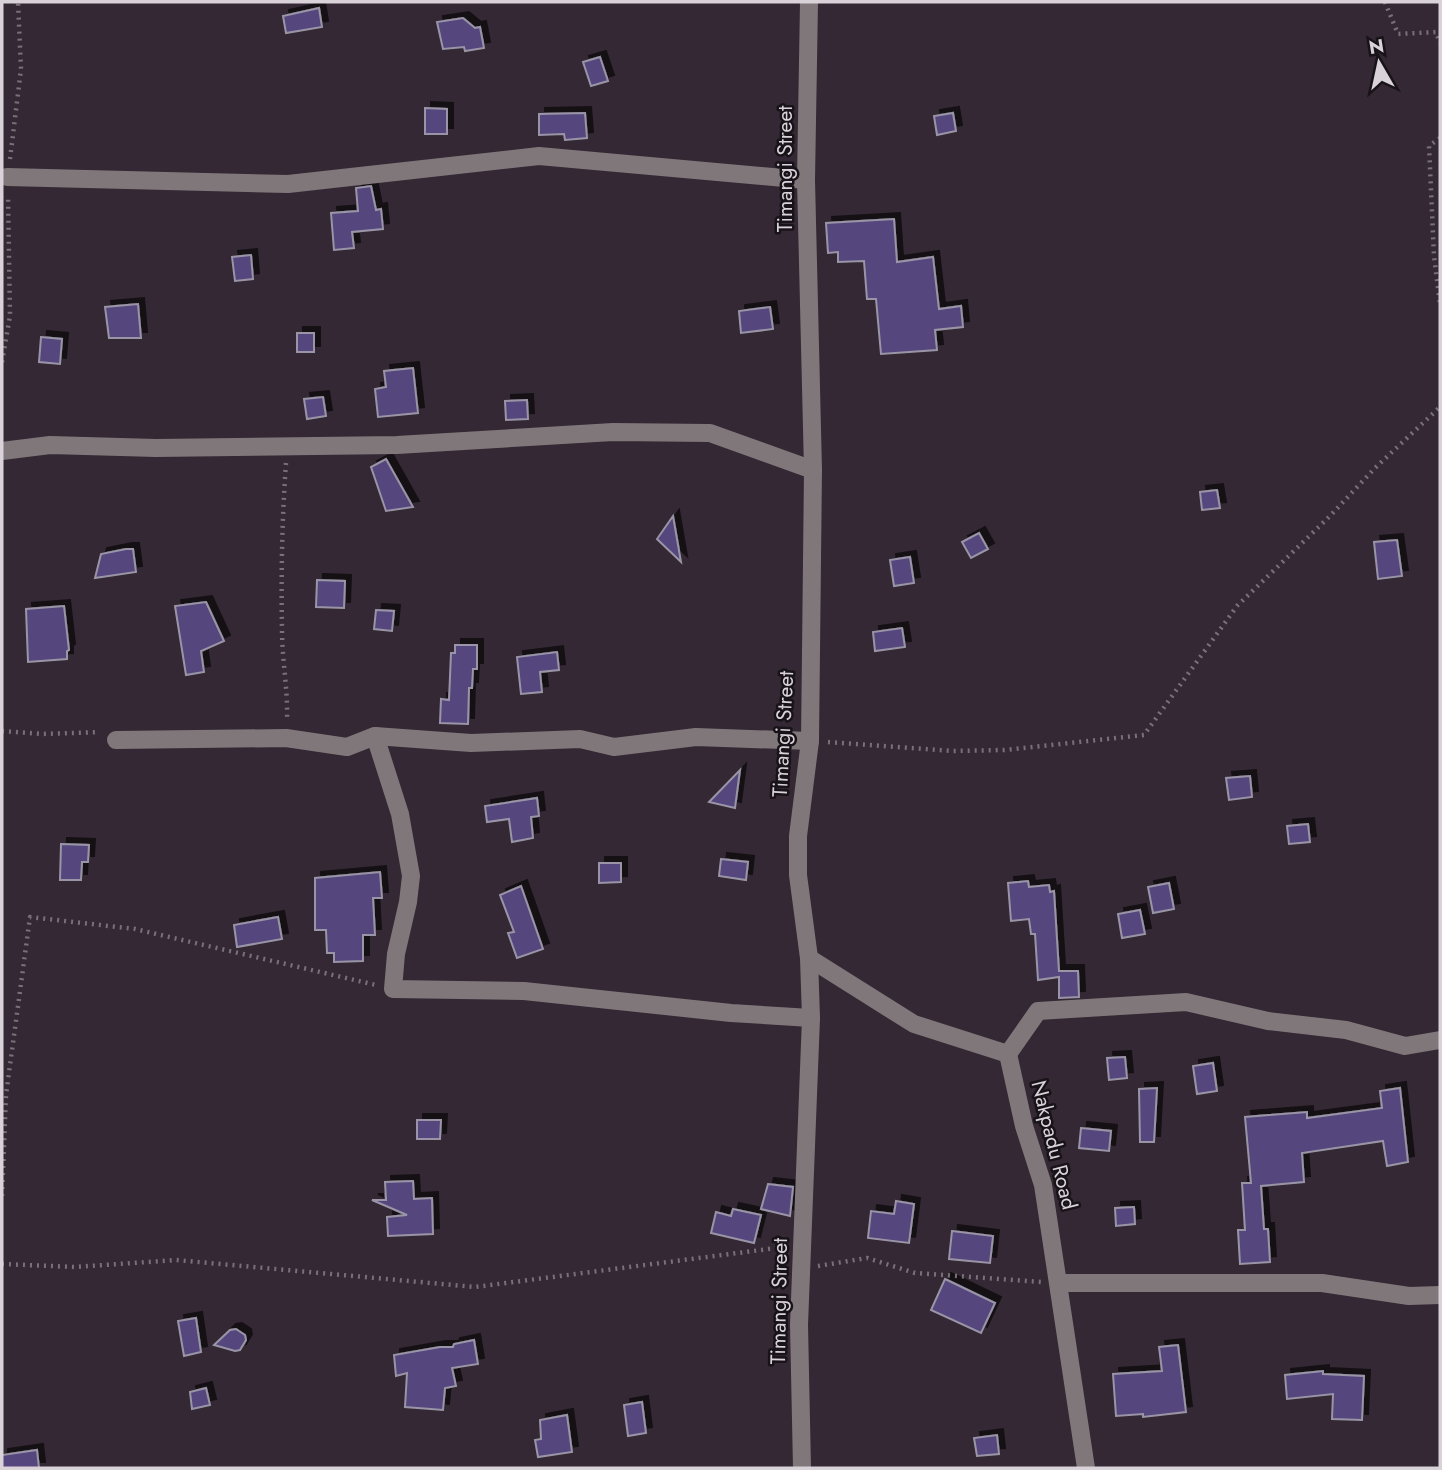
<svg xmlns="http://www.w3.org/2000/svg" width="1442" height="1470" font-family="Jost,sans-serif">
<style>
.building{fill:#55467d;stroke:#9995a6;stroke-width:2;filter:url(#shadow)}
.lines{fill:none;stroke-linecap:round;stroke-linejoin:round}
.path{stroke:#7a707a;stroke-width:4.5;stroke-dasharray:2 5;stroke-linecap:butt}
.minor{stroke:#80777a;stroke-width:18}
.labels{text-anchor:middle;stroke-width:5;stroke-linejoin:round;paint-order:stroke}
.street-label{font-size:21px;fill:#d9d2d9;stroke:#181318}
</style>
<defs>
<filter id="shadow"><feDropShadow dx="6" dy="-6" stdDeviation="0" flood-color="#0009"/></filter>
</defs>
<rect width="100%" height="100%" fill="#332833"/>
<g class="building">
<path d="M 319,8 L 322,27 L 286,33 L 283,16 Z"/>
<path d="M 463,18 L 475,28 L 480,27 L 484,48 L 465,51 L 464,47 L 443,49 L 437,22 Z"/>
<path d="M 600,57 L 608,81 L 591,86 L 583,62 Z"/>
<path d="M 425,108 L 447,109 L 447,134 L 425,134 Z"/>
<path d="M 585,113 L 587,138 L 565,140 L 564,134 L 539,135 L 539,114 Z"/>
<path d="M 953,113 L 956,131 L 937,135 L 934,116 Z"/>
<path d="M 371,186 L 376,210 L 381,209 L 383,229 L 352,232 L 354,248 L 334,250 L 331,213 L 358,211 L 356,188 Z"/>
<path d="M 894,219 L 897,262 L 933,257 L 939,309 L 961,306 L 963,327 L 935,330 L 937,350 L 881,354 L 876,299 L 867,299 L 864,261 L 838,262 L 838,252 L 828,253 L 826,223 Z"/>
<path d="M 251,255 L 253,279 L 235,281 L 232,257 Z"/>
<path d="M 138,304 L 141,338 L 109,338 L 105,307 Z"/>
<path d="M 770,307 L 773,329 L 741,333 L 739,311 Z"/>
<rect x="297" y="333" width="17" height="19"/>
<path d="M 41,337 L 62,339 L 60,364 L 39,362 Z"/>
<path d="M 413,368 L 418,413 L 378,417 L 375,389 L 386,387 L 384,371 Z"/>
<path d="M 323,397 L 326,416 L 307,419 L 304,399 Z"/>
<path d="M 527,400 L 528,419 L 506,420 L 505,401 Z"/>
<path d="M 386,459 L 413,507 L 386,511 L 371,467 Z"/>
<path d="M 1217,490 L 1220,508 L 1202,510 L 1200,492 Z"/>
<path d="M 673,516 L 681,562 L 657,539 Z"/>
<path d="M 979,533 L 988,549 L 971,558 L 962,542 Z"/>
<path d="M 1397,540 L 1402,576 L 1378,579 L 1374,542 Z"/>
<path d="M 126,549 L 133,549 L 136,572 L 95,578 L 101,554 Z"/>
<path d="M 910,557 L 914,583 L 894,586 L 890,560 Z"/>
<path d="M 317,580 L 345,581 L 344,608 L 316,607 Z"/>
<path d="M 206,602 L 224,641 L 201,651 L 204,672 L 186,675 L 175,606 Z"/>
<path d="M 64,606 L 69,650 L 67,651 L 67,659 L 28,662 L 26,609 Z"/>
<path d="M 376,610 L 394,611 L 392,631 L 374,629 Z"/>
<path d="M 902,628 L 905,647 L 875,651 L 873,632 Z"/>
<path d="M 455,645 L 477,645 L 477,669 L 473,669 L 472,688 L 469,688 L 468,724 L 440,723 L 441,699 L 449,700 L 451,653 L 455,653 Z"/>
<path d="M 557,652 L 559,670 L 540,672 L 542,692 L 521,694 L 517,657 Z"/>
<path d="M 740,770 L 735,808 L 709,802 Z"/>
<path d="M 1250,776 L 1252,797 L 1229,800 L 1226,778 Z"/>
<path d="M 537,798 L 539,816 L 531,817 L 533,838 L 512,842 L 509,819 L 487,822 L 485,806 Z"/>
<path d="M 1308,824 L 1310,842 L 1289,844 L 1287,826 Z"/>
<path d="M 61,844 L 89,845 L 88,862 L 82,862 L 81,880 L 60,880 Z"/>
<path d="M 721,859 L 748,862 L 746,880 L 719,876 Z"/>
<path d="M 599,863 L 621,863 L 621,882 L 599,883 Z"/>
<path d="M 380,872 L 382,898 L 373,898 L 375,935 L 363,935 L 363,961 L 334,962 L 334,953 L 327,953 L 326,930 L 315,930 L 315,878 Z"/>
<path d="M 1028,881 L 1029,887 L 1049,885 L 1050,892 L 1054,891 L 1059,971 L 1078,971 L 1079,997 L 1059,998 L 1059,977 L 1038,980 L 1035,934 L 1031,934 L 1029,919 L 1011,921 L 1008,883 Z"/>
<path d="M 1169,883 L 1174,909 L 1153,913 L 1148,887 Z"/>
<path d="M 521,886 L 543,949 L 517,958 L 508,933 L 514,932 L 500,895 Z"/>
<path d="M 1140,910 L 1145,934 L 1122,938 L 1118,914 Z"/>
<path d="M 278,917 L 282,939 L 237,947 L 234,925 Z"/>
<path d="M 1125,1057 L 1127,1078 L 1109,1080 L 1107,1058 Z"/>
<path d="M 1213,1063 L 1217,1091 L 1197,1094 L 1193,1066 Z"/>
<path d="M 1157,1088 L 1154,1142 L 1140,1142 L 1139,1089 Z"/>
<path d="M 1400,1088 L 1408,1162 L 1387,1166 L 1383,1141 L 1302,1153 L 1304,1182 L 1261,1186 L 1264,1229 L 1268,1229 L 1270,1262 L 1240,1264 L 1238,1230 L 1245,1230 L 1242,1183 L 1251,1183 L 1245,1117 L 1307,1112 L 1307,1118 L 1382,1108 L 1380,1091 Z"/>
<path d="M 417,1120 L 441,1120 L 440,1139 L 417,1139 Z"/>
<path d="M 1081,1128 L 1111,1131 L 1109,1151 L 1079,1148 Z"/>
<path d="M 413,1181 L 414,1199 L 432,1198 L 433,1234 L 388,1236 L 387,1217 L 407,1215 L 372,1200 L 386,1200 L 385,1182 Z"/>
<path d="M 768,1184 L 793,1187 L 790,1216 L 761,1209 Z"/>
<path d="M 896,1201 L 914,1204 L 909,1243 L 868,1238 L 871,1211 L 894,1214 Z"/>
<path d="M 1134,1207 L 1135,1224 L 1116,1226 L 1115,1208 Z"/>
<path d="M 733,1209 L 761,1215 L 754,1243 L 711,1233 L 716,1212 L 731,1216 Z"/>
<path d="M 952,1231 L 993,1236 L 990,1263 L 949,1259 Z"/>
<path d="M 945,1279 L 995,1303 L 981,1333 L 931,1310 Z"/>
<path d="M 196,1318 L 201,1352 L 184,1356 L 178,1321 Z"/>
<path d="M 236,1329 L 245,1335 L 246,1340 L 240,1350 L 235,1351 L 214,1345 L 230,1330 Z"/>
<path d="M 474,1340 L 478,1364 L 452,1368 L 456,1386 L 445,1388 L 443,1410 L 405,1407 L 407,1373 L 396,1376 L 394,1355 L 440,1347 L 453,1347 L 454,1344 Z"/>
<path d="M 1178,1345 L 1186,1412 L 1143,1417 L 1143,1414 L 1116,1416 L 1113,1374 L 1162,1371 L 1159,1347 Z"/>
<path d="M 1323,1371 L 1323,1374 L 1364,1376 L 1362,1420 L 1332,1419 L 1333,1394 L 1287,1399 L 1285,1375 Z"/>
<path d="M 206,1388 L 210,1405 L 192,1409 L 190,1392 Z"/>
<path d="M 642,1402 L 646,1433 L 628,1436 L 624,1405 Z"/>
<path d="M 567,1415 L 572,1452 L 538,1457 L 535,1440 L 541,1439 L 540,1420 Z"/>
<path d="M 997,1435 L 999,1454 L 977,1456 L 974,1438 Z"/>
<path d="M 37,1450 L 39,1468 L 2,1468 L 2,1455 Z"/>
</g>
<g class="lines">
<g class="path">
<path d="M 1385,2 L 1398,34 L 1436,32 L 1440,43"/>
<path d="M 1440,138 L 1429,146 L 1434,256 L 1440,304"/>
<path d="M 10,159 L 21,69 L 18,2"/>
<path d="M 2,362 L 10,316 L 8,195"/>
<path d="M 286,463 C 282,519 281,574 282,629 C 282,660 288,689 287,720"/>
<path d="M 2,731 L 42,734 L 99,732"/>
<path d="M 828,742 L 952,751 L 1004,750 L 1144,735 L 1237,606 L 1330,516 L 1375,468 L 1440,407"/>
<path d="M 2,1196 L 6,1095 L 30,917 L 135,929 L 376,985"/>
<path d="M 2,1264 L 75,1267 L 176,1260 L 475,1287 L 784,1247"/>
<path d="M 818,1266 L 867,1258 L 915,1273 L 1041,1282"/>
</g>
<g class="minor">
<path d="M 7,177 L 288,184 L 539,156 L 806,180"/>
<path d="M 2,451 L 50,445 L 156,448 L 397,445 L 613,432 L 710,433 L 813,470"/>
<path d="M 375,736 L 400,814 L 411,876 L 408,902 L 396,954 L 393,989 L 524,991 L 731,1013 L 811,1018"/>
<path d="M 116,740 L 286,738 L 347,747 L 375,736 L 471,743 L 580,739 L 614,747 L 696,737 L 810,741"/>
<path d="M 809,958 L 914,1024 L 1008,1054 L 1024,1126 L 1043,1185 L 1086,1468"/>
<path d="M 1008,1054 L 1038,1011 L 1186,1002 L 1268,1021 L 1346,1030 L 1405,1046 L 1440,1040"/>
<path d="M 1059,1283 L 1322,1283 L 1409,1296 L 1440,1295"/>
<path d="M 802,1468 L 799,1325 L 811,1018 L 809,958 L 798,875 L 798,836 L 810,741 L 813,470 L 806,180 L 809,2"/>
</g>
</g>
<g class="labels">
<g class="street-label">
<text transform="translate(785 169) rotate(-90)" y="7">Timangi Street</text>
<text transform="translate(783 734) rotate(-87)" y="7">Timangi Street</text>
<text transform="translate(1054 1145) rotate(76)" y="7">Nakpadu Road</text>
<text transform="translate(779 1301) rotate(-89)" y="7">Timangi Street</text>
</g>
</g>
<rect width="1442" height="1470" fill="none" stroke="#d9d2d9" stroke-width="7"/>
<g transform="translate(1379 63) rotate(351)" stroke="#181318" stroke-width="5" paint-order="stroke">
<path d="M0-5L12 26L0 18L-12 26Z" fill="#d9d2d9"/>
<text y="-10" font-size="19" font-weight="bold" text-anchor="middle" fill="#d9d2d9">N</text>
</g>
</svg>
